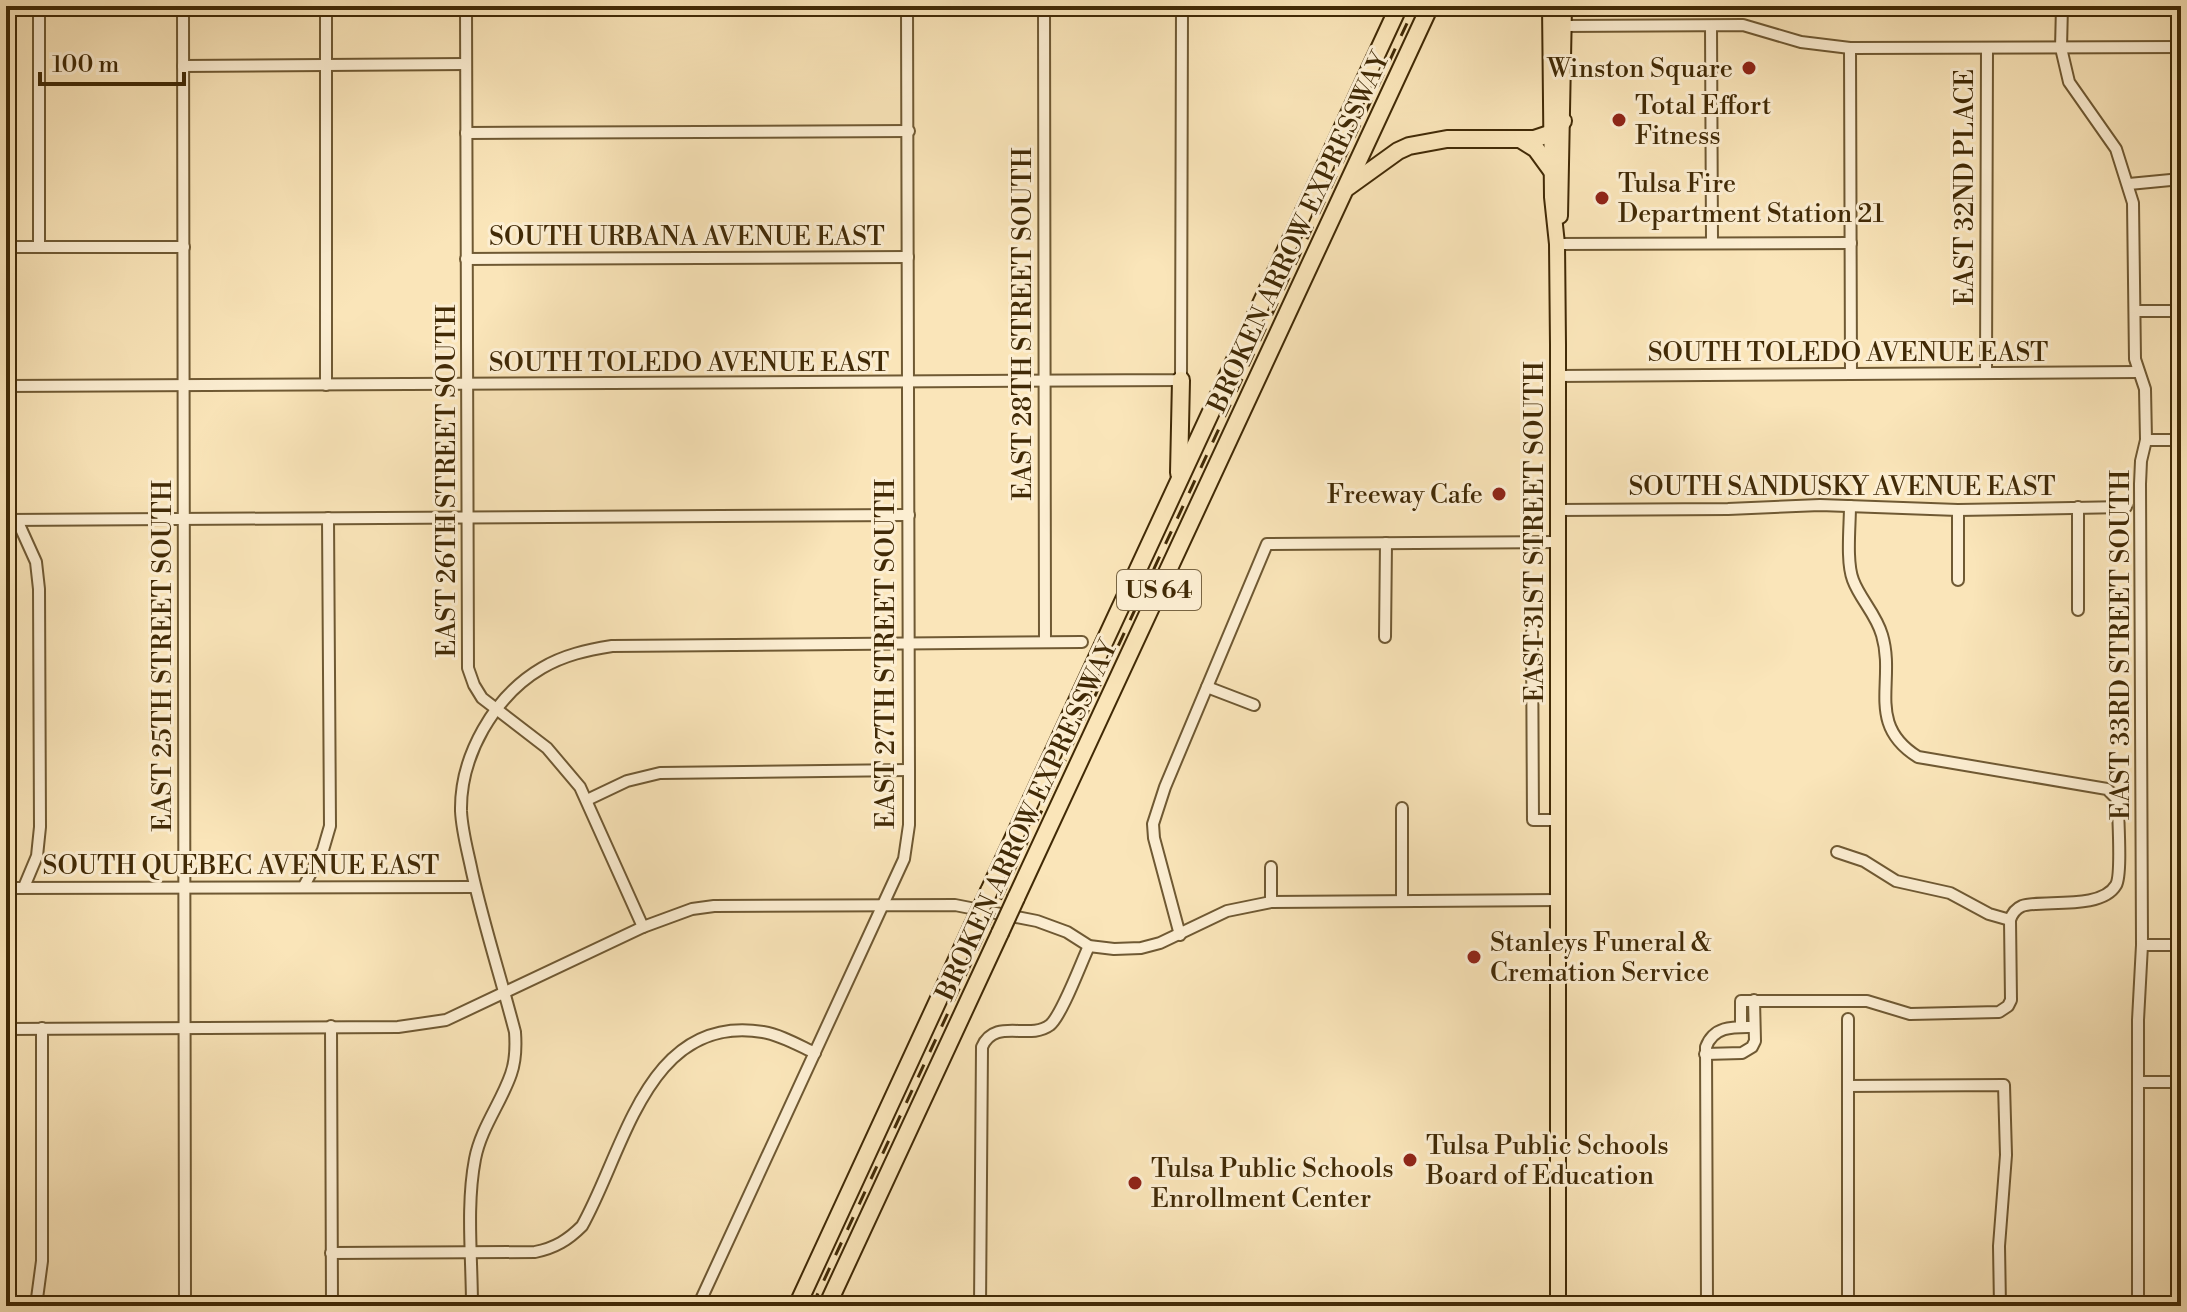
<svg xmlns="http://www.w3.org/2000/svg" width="2187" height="1312" font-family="'Libre Bodoni',serif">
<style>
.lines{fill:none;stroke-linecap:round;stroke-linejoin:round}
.minor-casing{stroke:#6f5933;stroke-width:14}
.major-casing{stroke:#412a06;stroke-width:18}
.highway-casing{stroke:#412a06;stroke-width:20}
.minor{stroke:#fceed2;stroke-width:10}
.major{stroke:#fae5b9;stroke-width:14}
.highway{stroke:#fae5b9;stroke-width:16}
.rail{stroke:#412a06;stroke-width:3;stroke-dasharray:14 14;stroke-linecap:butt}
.highway-bridge-casing{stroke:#412a06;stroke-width:20;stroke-linecap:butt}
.highway-bridge{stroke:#fae5b9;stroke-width:16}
.poi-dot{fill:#8f2418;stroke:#fceed2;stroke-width:3}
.labels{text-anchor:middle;stroke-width:6;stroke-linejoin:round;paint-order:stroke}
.shield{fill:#fceed2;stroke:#796543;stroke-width:2}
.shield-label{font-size:24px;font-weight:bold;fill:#412a06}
.poi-label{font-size:26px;fill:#412a06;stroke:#fceed2;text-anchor:start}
.street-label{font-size:26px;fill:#412a06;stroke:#fceed2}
</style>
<rect width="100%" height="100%" fill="#fae5b9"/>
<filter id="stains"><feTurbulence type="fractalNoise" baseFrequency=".0025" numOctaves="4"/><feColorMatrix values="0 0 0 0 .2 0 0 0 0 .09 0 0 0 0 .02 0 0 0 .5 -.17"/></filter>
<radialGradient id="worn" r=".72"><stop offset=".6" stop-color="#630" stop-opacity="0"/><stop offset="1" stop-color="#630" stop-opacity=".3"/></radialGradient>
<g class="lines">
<g class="minor-casing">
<g id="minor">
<path d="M 39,6 L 39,247"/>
<path d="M 183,6 L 185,1306"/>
<path d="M 326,6 L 326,385"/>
<path d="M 466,6 L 468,668 L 474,685 L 482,698 L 547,748 L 580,787 L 643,927"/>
<path d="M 903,6 L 920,9 L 1182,8"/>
<path d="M 1044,6 L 1045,642"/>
<path d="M 2062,6 L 2061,48 L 2069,82 L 2116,149 L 2133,203 L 2135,359 L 2145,389 L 2146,440 L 2141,461 L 2140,484 L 2142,945 L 2138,1020 L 2138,1306"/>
<path d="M 466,7 L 630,6"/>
<path d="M 1564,26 L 1743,25 L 1801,42 L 1850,48 L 2181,47"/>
<path d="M 1711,26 L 1712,242"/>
<path d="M 1850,48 L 1851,374"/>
<path d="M 183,66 L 466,64"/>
<path d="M 466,133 L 909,131"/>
<path d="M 2129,184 L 2181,179"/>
<path d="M 1557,244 L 1851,243"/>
<path d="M 6,247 L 184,247"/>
<path d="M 466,259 L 908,257"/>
<path d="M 2135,311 L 2181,311"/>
<path d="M 1986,373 L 1987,49"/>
<path d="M 1558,376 L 2138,372"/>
<path d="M 6,386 L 1181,380 L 1182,6"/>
<path d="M 2146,440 L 2181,440"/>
<path d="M 2078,507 L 2078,610"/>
<path d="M 1558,510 L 1728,509 L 1820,505 L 1958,510 L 2126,507"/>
<path d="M 6,520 L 909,515"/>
<path d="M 17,520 L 36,562 L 39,589 L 40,827 L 37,856 L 24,887"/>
<path d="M 1958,580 L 1958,510"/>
<path d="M 1532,632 L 1533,820 L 1558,820"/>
<path d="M 1385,637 L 1386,543"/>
<path d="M 1207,687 L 1254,705"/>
<path d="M 587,800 L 627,781 L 660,773 L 909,770"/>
<path d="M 1402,808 L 1402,901"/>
<path d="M 1837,852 L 1864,861 L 1896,881 L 1950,893 L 1989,914 L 2010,920"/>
<path d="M 1271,867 L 1271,902"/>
<path d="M 304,886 L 323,850 L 330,826 L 328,518"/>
<path d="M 6,888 L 475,887"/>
<path d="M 1180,935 L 1154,838 L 1153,824 L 1165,787 L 1267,544 L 1557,542"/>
<path d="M 2142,945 L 2181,945"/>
<path d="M 1848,1019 L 1848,1306"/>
<path d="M 331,1026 L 332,1306"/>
<path d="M 1741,1027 L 1741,1001 L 1867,1001 L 1910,1014 L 1999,1012 L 2008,1006 L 2011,1000 L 2010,920 C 2012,914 2015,909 2022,906 C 2041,899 2101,911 2116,885 C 2122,875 2118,820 2118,805 L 2116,798 L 2107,789 L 1918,757 C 1865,724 1896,682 1882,635 C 1876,614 1860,599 1853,580 C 1846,562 1850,526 1850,506"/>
<path d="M 6,1029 L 398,1027 L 446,1020 L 643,927 L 692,909 L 714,906 L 955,905 L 1037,921 L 1067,932 L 1089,946 L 1114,949 L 1141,948 L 1160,943 L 1227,911 L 1271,902 L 1558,900"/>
<path d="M 1705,1054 L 1742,1053 L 1752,1047 L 1755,1041 L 1754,1000"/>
<path d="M 2138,1082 L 2181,1082"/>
<path d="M 1848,1086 L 2004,1085 L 2006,1155 L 1999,1246 L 2000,1306"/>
<path d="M 331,1253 L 535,1252 C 555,1248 568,1240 582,1226 C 625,1150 647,1013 763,1032 C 781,1035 798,1045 815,1053"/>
<path d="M 36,1306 L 42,1261 L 42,1028"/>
<path d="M 472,1306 C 472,1258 466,1206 475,1159 C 481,1128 501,1103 511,1074 C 516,1060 516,1046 515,1032 C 501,978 484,926 472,872 C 468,852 462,832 461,811 C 460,756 494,696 542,668 C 564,655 587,650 612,646 L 1082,642"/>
<path d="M 698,1306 L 904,859 L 909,825 L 909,770 L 907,6"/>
<path d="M 980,1306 L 982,1047 C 995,1017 1029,1041 1050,1025 C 1062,1015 1081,963 1089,946"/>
<path d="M 1707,1306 L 1706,1047 C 1714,1025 1735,1027 1754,1027"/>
</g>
</g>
<g class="major-casing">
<g id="major">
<path d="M 1550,6 L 1552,197 L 1557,244 L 1558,344 L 1558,1306"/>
<path d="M 1560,216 L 1564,6"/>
</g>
</g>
<g class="highway-casing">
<g id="highway">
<path d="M 1520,139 L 1536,149 L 1552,171"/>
<path d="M 1348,187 L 1398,151 L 1409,146 L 1447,139 L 1534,139 L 1552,133 L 1563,121"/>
<path d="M 1179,473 L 1181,380"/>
<path d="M 989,891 L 1399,6"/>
<path d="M 1016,898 L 1430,6"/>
<path d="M 797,1306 L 972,927"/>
<path d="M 827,1306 L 1000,933"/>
</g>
</g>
<use href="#minor" class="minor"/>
<use href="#major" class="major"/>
<use href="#highway" class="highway"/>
<path class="rail" d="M 812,1306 L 1415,6"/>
<g class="highway-bridge-casing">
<g id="highway-bridge">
<path d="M 972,927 L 989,891"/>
<path d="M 1000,933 L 1016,898"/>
</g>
</g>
<use href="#highway-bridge" class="highway-bridge"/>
</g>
<g class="poi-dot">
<circle cx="1749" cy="68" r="8"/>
<circle cx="1619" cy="120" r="8"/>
<circle cx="1602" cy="198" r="8"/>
<circle cx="1499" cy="494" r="8"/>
<circle cx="1474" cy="957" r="8"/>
<circle cx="1410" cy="1160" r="8"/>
<circle cx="1135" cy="1183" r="8"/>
</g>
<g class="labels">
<rect class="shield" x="1117" y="570" width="84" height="40" rx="6"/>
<g class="shield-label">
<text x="1159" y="598">US 64</text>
</g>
<g class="poi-label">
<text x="1733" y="77" text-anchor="end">Winston Square</text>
<text x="1635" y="114">Total Effort<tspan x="1635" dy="30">Fitness</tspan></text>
<text x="1618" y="192">Tulsa Fire<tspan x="1618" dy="30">Department Station 21</tspan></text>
<text x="1483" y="503" text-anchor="end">Freeway Cafe</text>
<text x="1490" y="951">Stanleys Funeral &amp;<tspan x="1490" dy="30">Cremation Service</tspan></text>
<text x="1426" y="1154">Tulsa Public Schools<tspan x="1426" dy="30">Board of Education</tspan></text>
<text x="1151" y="1177">Tulsa Public Schools<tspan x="1151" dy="30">Enrollment Center</tspan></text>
</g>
<g class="street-label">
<text transform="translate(1964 187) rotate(-90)" y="9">EAST 32ND PLACE</text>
<text transform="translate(1298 232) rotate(-65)" y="9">BROKEN ARROW EXPRESSWAY</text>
<text x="687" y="245">SOUTH URBANA AVENUE EAST</text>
<text transform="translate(1022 324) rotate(-90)" y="9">EAST 28TH STREET SOUTH</text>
<text x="1848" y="361">SOUTH TOLEDO AVENUE EAST</text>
<text x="689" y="371">SOUTH TOLEDO AVENUE EAST</text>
<text transform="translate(446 481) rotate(-90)" y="9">EAST 26TH STREET SOUTH</text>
<text x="1842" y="495">SOUTH SANDUSKY AVENUE EAST</text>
<text transform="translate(1534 532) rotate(-90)" y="9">EAST 31ST STREET SOUTH</text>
<text transform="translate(2120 645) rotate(-90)" y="9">EAST 33RD STREET SOUTH</text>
<text transform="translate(885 654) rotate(-90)" y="9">EAST 27TH STREET SOUTH</text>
<text transform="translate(162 656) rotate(-90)" y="9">EAST 25TH STREET SOUTH</text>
<text transform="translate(1026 820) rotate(-65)" y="9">BROKEN ARROW EXPRESSWAY</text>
<text x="241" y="874">SOUTH QUEBEC AVENUE EAST</text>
</g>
</g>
<rect width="2187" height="1312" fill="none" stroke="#fae5b9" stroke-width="32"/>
<rect x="8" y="8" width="2171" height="1296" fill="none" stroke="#412a06" stroke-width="4"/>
<rect x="16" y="16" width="2155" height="1280" fill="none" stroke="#412a06" stroke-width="2"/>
<path d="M40 72v12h144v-12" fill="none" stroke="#412a06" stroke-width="4"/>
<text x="52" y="72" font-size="24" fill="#412a06" stroke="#fceed2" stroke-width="6" paint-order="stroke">100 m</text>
<rect width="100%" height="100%" filter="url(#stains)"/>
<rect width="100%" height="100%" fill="url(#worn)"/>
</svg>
